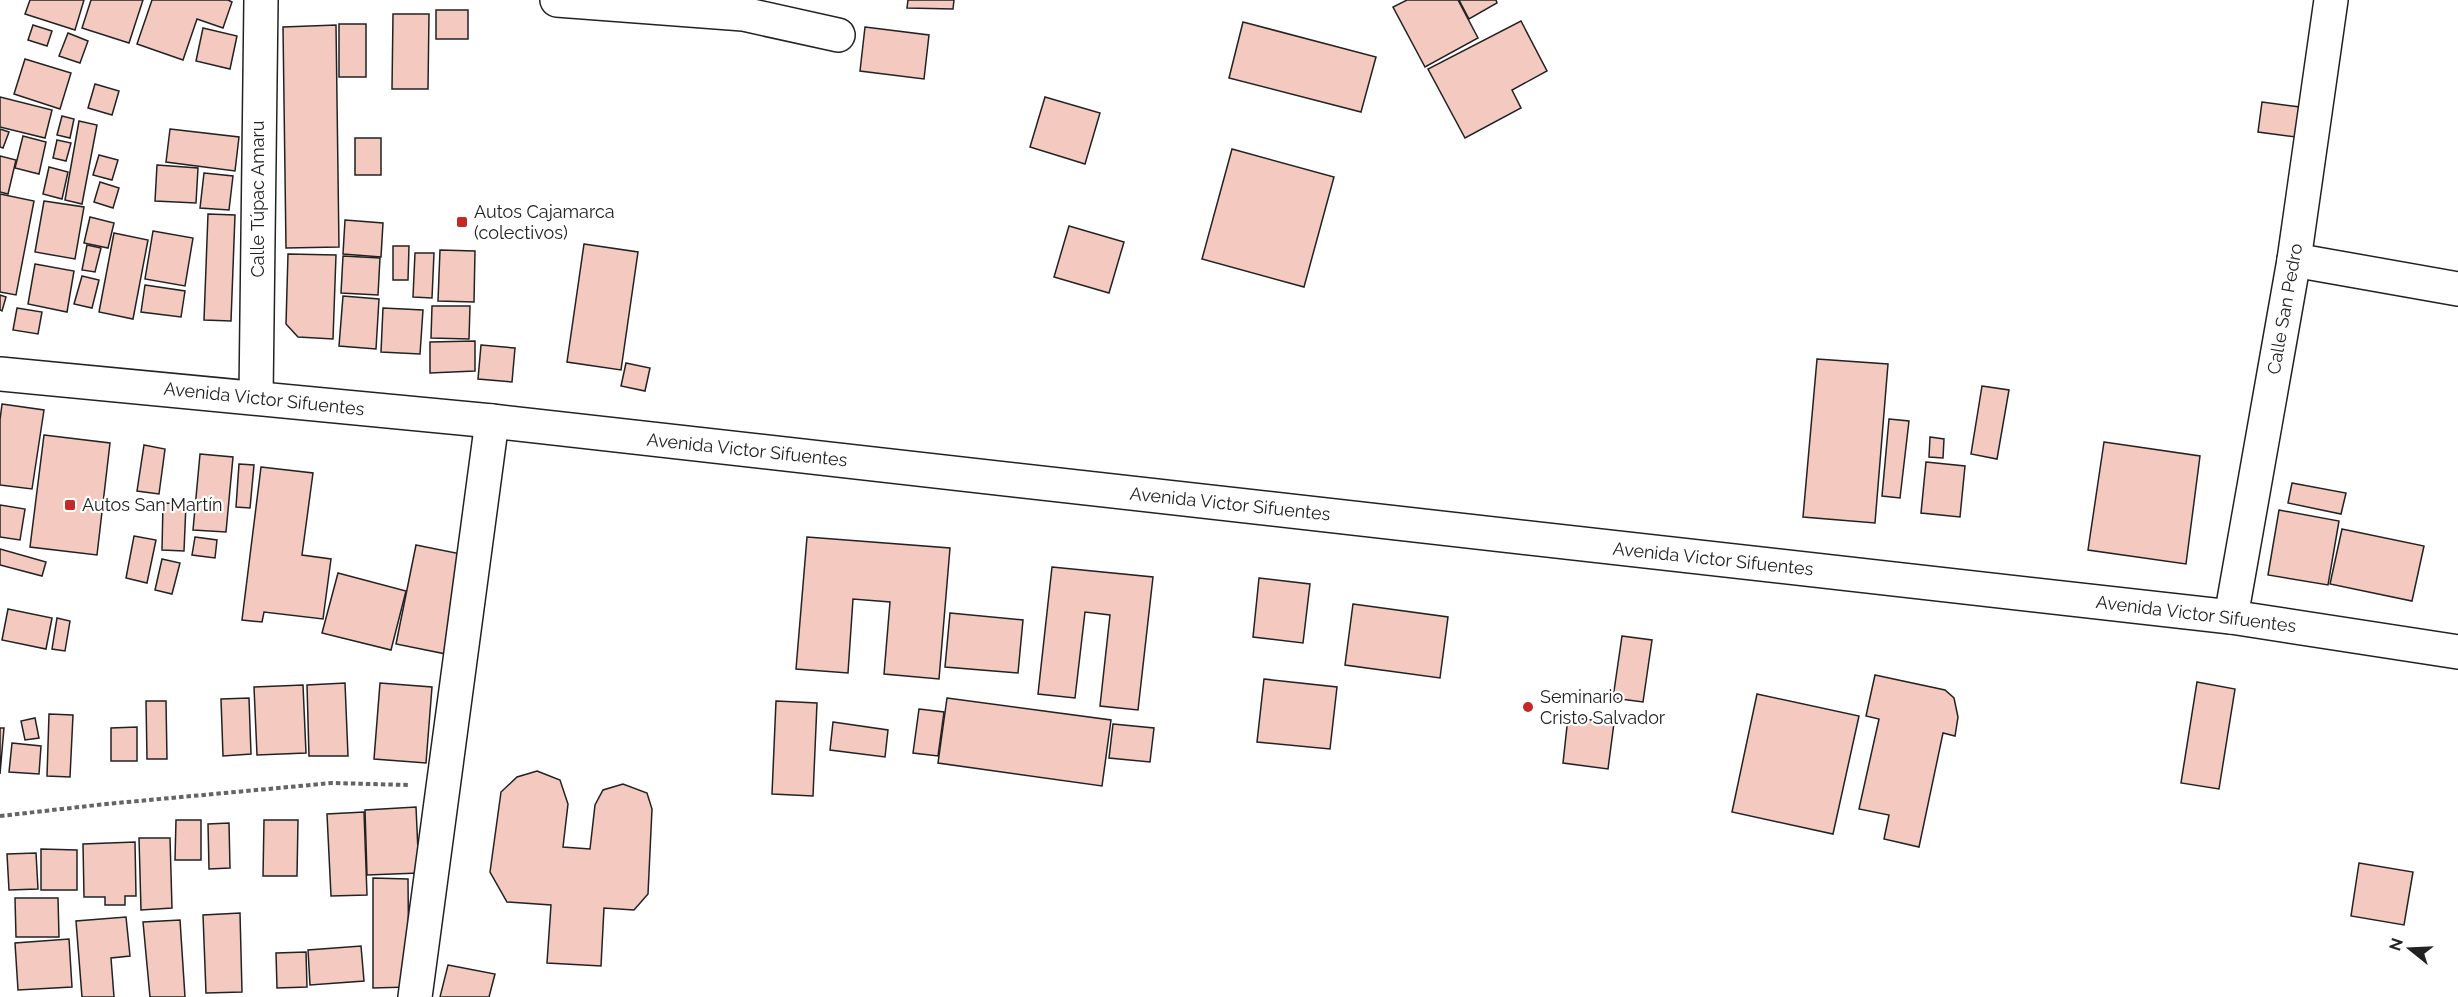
<svg xmlns="http://www.w3.org/2000/svg" width="2458" height="997" font-family="Raleway,sans-serif">
<style>
.building{fill:#f3c9c0;stroke:#222;stroke-width:1.5}
.lines{fill:none;stroke-linecap:round;stroke-linejoin:round}
.minor-casing{stroke:#222;stroke-width:36}
.tertiary-casing{stroke:#222;stroke-width:36}
.trunk-casing{stroke:#222;stroke-width:36}
.path{stroke:#646464;stroke-width:4;stroke-dasharray:4.5 3;stroke-linecap:butt}
.minor{stroke:#fff;stroke-width:33}
.tertiary{stroke:#fff;stroke-width:33}
.trunk{stroke:#fff;stroke-width:33}
.poi-dot{fill:#c62828;stroke:#fff;stroke-width:2}
.labels{text-anchor:middle;stroke-width:4.5;stroke-linejoin:round;paint-order:stroke}
.street-label{font-size:18px;fill:#222;stroke:#fff}
.poi-label{font-size:18px;fill:#222;stroke:#fff;text-anchor:start}
</style>
<rect width="100%" height="100%" fill="#fff"/>
<g class="building">
<path d="M 30,0 L 84,0 L 75,30 L 25,14 Z"/>
<path d="M 91,0 L 143,0 L 129,43 L 82,28 Z"/>
<path d="M 152,0 L 228,0 L 232,2 L 223,28 L 197,19 L 183,60 L 137,44 Z"/>
<path d="M 908,0 L 954,0 L 953,9 L 907,8 Z"/>
<path d="M 1407,0 L 1458,0 L 1478,38 L 1425,67 L 1393,7 Z"/>
<path d="M 1459,0 L 1496,0 L 1497,3 L 1469,19 Z"/>
<rect x="436" y="10" width="32" height="29"/>
<path d="M 393,14 L 429,14 L 428,89 L 392,89 Z"/>
<path d="M 1521,21 L 1547,71 L 1512,90 L 1521,108 L 1465,138 L 1428,69 Z"/>
<path d="M 1243,22 L 1376,57 L 1361,112 L 1229,78 Z"/>
<rect x="339" y="24" width="27" height="53"/>
<path d="M 33,25 L 52,31 L 47,46 L 28,40 Z"/>
<path d="M 336,25 L 339,247 L 286,248 L 283,27 Z"/>
<path d="M 865,27 L 929,35 L 924,79 L 860,71 Z"/>
<path d="M 203,28 L 237,36 L 230,69 L 196,61 Z"/>
<path d="M 68,33 L 88,41 L 80,63 L 59,56 Z"/>
<path d="M 25,59 L 71,73 L 60,109 L 14,94 Z"/>
<path d="M 95,84 L 119,91 L 112,115 L 88,108 Z"/>
<path d="M 0,97 L 52,110 L 45,138 L 0,127 Z"/>
<path d="M 1045,97 L 1100,113 L 1085,164 L 1030,147 Z"/>
<path d="M 2262,102 L 2300,107 L 2296,137 L 2258,132 Z"/>
<path d="M 62,116 L 74,119 L 70,138 L 57,135 Z"/>
<path d="M 79,121 L 97,125 L 82,204 L 65,200 Z"/>
<path d="M 0,129 L 9,132 L 3,148 L 0,147 Z"/>
<path d="M 170,129 L 239,137 L 235,171 L 166,162 Z"/>
<path d="M 23,136 L 46,142 L 39,174 L 15,168 Z"/>
<rect x="355" y="138" width="26" height="37"/>
<path d="M 57,140 L 71,143 L 66,161 L 53,158 Z"/>
<path d="M 1232,149 L 1334,177 L 1304,287 L 1202,259 Z"/>
<path d="M 99,155 L 118,160 L 112,180 L 93,175 Z"/>
<path d="M 0,156 L 16,160 L 8,194 L 0,192 Z"/>
<path d="M 157,165 L 198,168 L 196,203 L 155,201 Z"/>
<path d="M 49,167 L 68,172 L 62,199 L 43,194 Z"/>
<path d="M 204,173 L 233,176 L 229,210 L 200,208 Z"/>
<path d="M 100,182 L 119,188 L 113,208 L 94,202 Z"/>
<path d="M 0,194 L 34,201 L 16,295 L 0,292 Z"/>
<path d="M 44,201 L 84,207 L 75,259 L 35,252 Z"/>
<path d="M 208,214 L 235,215 L 231,321 L 204,320 Z"/>
<path d="M 90,217 L 114,223 L 108,248 L 84,243 Z"/>
<path d="M 345,220 L 383,223 L 381,257 L 343,254 Z"/>
<path d="M 1069,226 L 1124,242 L 1109,293 L 1054,277 Z"/>
<path d="M 153,231 L 193,238 L 185,286 L 145,279 Z"/>
<path d="M 114,233 L 148,240 L 133,319 L 99,312 Z"/>
<path d="M 584,244 L 638,252 L 621,370 L 567,362 Z"/>
<path d="M 87,245 L 101,248 L 95,272 L 82,270 Z"/>
<path d="M 393,246 L 409,246 L 408,280 L 393,280 Z"/>
<path d="M 440,250 L 475,251 L 474,302 L 438,301 Z"/>
<path d="M 415,253 L 434,253 L 432,298 L 413,297 Z"/>
<path d="M 288,254 L 336,255 L 333,339 L 298,337 L 286,324 Z"/>
<path d="M 343,256 L 380,258 L 378,295 L 341,293 Z"/>
<path d="M 35,264 L 74,271 L 67,312 L 28,304 Z"/>
<path d="M 82,276 L 99,280 L 92,308 L 74,304 Z"/>
<path d="M 145,285 L 185,291 L 181,317 L 141,312 Z"/>
<path d="M 0,295 L 6,297 L 2,311 L 0,310 Z"/>
<path d="M 343,296 L 379,299 L 376,349 L 339,346 Z"/>
<path d="M 432,306 L 470,306 L 469,339 L 431,338 Z"/>
<path d="M 17,308 L 42,312 L 38,334 L 13,330 Z"/>
<path d="M 383,308 L 423,310 L 420,354 L 381,352 Z"/>
<path d="M 475,341 L 475,371 L 430,373 L 430,342 Z"/>
<path d="M 481,345 L 515,348 L 512,382 L 478,379 Z"/>
<path d="M 1817,359 L 1888,364 L 1875,523 L 1803,517 Z"/>
<path d="M 626,363 L 650,368 L 645,391 L 621,386 Z"/>
<path d="M 1982,386 L 2009,390 L 1997,459 L 1971,454 Z"/>
<path d="M 2,404 L 44,410 L 32,489 L 0,485 L 0,420 Z"/>
<path d="M 1889,419 L 1909,421 L 1900,498 L 1882,496 Z"/>
<path d="M 44,435 L 110,443 L 97,555 L 30,547 Z"/>
<path d="M 1930,437 L 1944,439 L 1943,458 L 1929,457 Z"/>
<path d="M 2104,442 L 2200,456 L 2186,564 L 2088,550 Z"/>
<path d="M 144,445 L 165,449 L 159,494 L 137,491 Z"/>
<path d="M 200,454 L 233,457 L 226,532 L 193,530 Z"/>
<path d="M 1926,462 L 1965,466 L 1960,517 L 1921,513 Z"/>
<path d="M 239,464 L 254,465 L 250,508 L 236,507 Z"/>
<path d="M 261,467 L 313,473 L 302,555 L 331,559 L 323,619 L 264,612 L 262,622 L 242,620 Z"/>
<path d="M 2292,483 L 2346,493 L 2341,514 L 2288,503 Z"/>
<path d="M 163,503 L 186,504 L 184,551 L 162,550 Z"/>
<path d="M 0,505 L 25,509 L 20,540 L 0,537 Z"/>
<path d="M 2279,510 L 2339,521 L 2328,585 L 2268,575 Z"/>
<path d="M 2342,529 L 2424,546 L 2412,601 L 2330,584 Z"/>
<path d="M 134,536 L 156,540 L 147,583 L 126,578 Z"/>
<path d="M 195,537 L 217,540 L 215,558 L 192,555 Z"/>
<path d="M 807,537 L 950,548 L 939,679 L 884,674 L 890,602 L 853,599 L 848,673 L 796,669 Z"/>
<path d="M 416,545 L 466,555 L 446,654 L 396,644 Z"/>
<path d="M 0,549 L 46,562 L 42,576 L 0,565 Z"/>
<path d="M 162,559 L 180,563 L 172,594 L 155,590 Z"/>
<path d="M 1052,567 L 1153,577 L 1138,710 L 1100,706 L 1110,615 L 1085,612 L 1075,698 L 1038,694 Z"/>
<path d="M 338,573 L 406,591 L 391,650 L 322,633 Z"/>
<path d="M 1259,578 L 1310,584 L 1303,643 L 1253,637 Z"/>
<path d="M 1353,604 L 1448,617 L 1440,678 L 1345,665 Z"/>
<path d="M 8,609 L 52,618 L 46,649 L 2,640 Z"/>
<path d="M 950,613 L 1023,620 L 1018,673 L 945,667 Z"/>
<path d="M 57,618 L 70,621 L 65,651 L 52,649 Z"/>
<path d="M 1622,636 L 1652,640 L 1643,702 L 1613,698 Z"/>
<path d="M 1875,675 L 1945,690 L 1954,698 L 1958,717 L 1955,736 L 1943,733 L 1919,847 L 1884,839 L 1889,815 L 1859,809 L 1879,719 L 1866,716 Z"/>
<path d="M 1264,679 L 1337,687 L 1330,749 L 1257,742 Z"/>
<path d="M 2197,682 L 2235,689 L 2219,789 L 2181,783 Z"/>
<path d="M 345,683 L 348,756 L 309,756 L 307,685 Z"/>
<path d="M 380,683 L 432,687 L 426,763 L 374,759 Z"/>
<path d="M 303,685 L 306,753 L 257,755 L 254,687 Z"/>
<path d="M 1757,694 L 1859,716 L 1833,834 L 1732,812 Z"/>
<path d="M 249,698 L 251,754 L 223,756 L 221,699 Z"/>
<path d="M 947,698 L 1111,720 L 1102,786 L 938,763 Z"/>
<path d="M 146,701 L 166,701 L 167,759 L 147,759 Z"/>
<path d="M 776,701 L 817,703 L 813,796 L 772,794 Z"/>
<path d="M 919,709 L 944,712 L 938,756 L 913,753 Z"/>
<path d="M 49,714 L 73,715 L 70,777 L 47,776 Z"/>
<path d="M 1568,717 L 1614,723 L 1608,769 L 1563,763 Z"/>
<path d="M 35,718 L 39,738 L 25,740 L 21,721 Z"/>
<path d="M 833,722 L 888,730 L 885,757 L 830,750 Z"/>
<path d="M 1113,724 L 1154,728 L 1150,762 L 1109,758 Z"/>
<path d="M 137,727 L 137,761 L 111,761 L 111,728 Z"/>
<path d="M 0,728 L 4,728 L 0,774 Z"/>
<path d="M 12,743 L 41,746 L 39,774 L 9,772 Z"/>
<path d="M 537,771 L 560,780 L 568,804 L 563,847 L 590,849 L 595,805 L 603,790 L 623,784 L 647,793 L 652,809 L 648,894 L 634,910 L 604,908 L 601,966 L 547,963 L 551,905 L 507,902 L 490,872 L 501,792 L 517,777 Z"/>
<path d="M 416,807 L 419,873 L 367,875 L 365,810 Z"/>
<path d="M 364,812 L 367,895 L 331,896 L 327,814 Z"/>
<path d="M 176,820 L 201,820 L 201,860 L 175,860 Z"/>
<path d="M 264,820 L 298,820 L 297,876 L 263,876 Z"/>
<path d="M 229,823 L 230,868 L 209,869 L 208,824 Z"/>
<path d="M 139,838 L 170,838 L 172,908 L 141,910 Z"/>
<path d="M 135,842 L 136,896 L 125,896 L 125,905 L 105,905 L 105,897 L 84,897 L 83,844 Z"/>
<path d="M 41,849 L 77,850 L 77,890 L 41,890 Z"/>
<path d="M 36,853 L 38,889 L 9,890 L 7,854 Z"/>
<path d="M 2359,863 L 2413,872 L 2404,925 L 2351,916 Z"/>
<path d="M 373,878 L 408,879 L 409,987 L 373,988 Z"/>
<path d="M 15,898 L 58,898 L 59,937 L 16,937 Z"/>
<path d="M 240,913 L 242,992 L 206,993 L 203,915 Z"/>
<path d="M 126,917 L 130,956 L 111,958 L 114,997 L 82,997 L 76,921 Z"/>
<path d="M 180,920 L 185,997 L 150,997 L 143,922 Z"/>
<path d="M 69,939 L 72,987 L 18,990 L 15,943 Z"/>
<path d="M 361,946 L 364,981 L 310,985 L 308,950 Z"/>
<path d="M 306,952 L 307,987 L 277,988 L 276,953 Z"/>
<path d="M 448,965 L 495,974 L 489,997 L 440,997 Z"/>
</g>
<g class="lines">
<g class="minor-casing">
<g id="minor">
<path d="M 557,0 L 743,14 L 838,35"/>
<path d="M 2294,260 L 2458,289"/>
<path d="M 2231,617 L 2294,260 L 2331,0"/>
<path d="M 415,997 L 492,421"/>
</g>
</g>
<g class="tertiary-casing">
<path id="tertiary" d="M 256,397 L 261,0"/>
</g>
<g class="trunk-casing">
<path id="trunk" d="M 0,374 L 492,421 L 2231,617 L 2458,652"/>
</g>
<path class="path" d="M 0,816 L 106,804 L 332,783 L 409,785"/>
<use href="#minor" class="minor"/>
<use href="#tertiary" class="tertiary"/>
<use href="#trunk" class="trunk"/>
</g>
<g class="poi-dot">
<rect x="456" y="216" width="12" height="12" rx="3"/>
<rect x="64" y="499" width="12" height="12" rx="3"/>
<circle cx="1528" cy="707" r="6"/>
</g>
<g class="labels">
<g class="street-label">
<text transform="translate(258 199) rotate(-90)" y="6">Calle Túpac Amaru</text>
<text transform="translate(2285 309) rotate(-80)" y="6">Calle San Pedro</text>
<text transform="translate(264 399) rotate(6)" y="6">Avenida Victor Sifuentes</text>
<text transform="translate(747 450) rotate(6)" y="6">Avenida Victor Sifuentes</text>
<text transform="translate(1230 504) rotate(6)" y="6">Avenida Victor Sifuentes</text>
<text transform="translate(1713 559) rotate(6)" y="6">Avenida Victor Sifuentes</text>
<text transform="translate(2196 614) rotate(7)" y="6">Avenida Victor Sifuentes</text>
</g>
<g class="poi-label">
<text x="474" y="218">Autos Cajamarca<tspan x="474" dy="21">(colectivos)</tspan></text>
<text x="82" y="511">Autos San Martín</text>
<text x="1540" y="703">Seminario<tspan x="1540" dy="21">Cristo Salvador</tspan></text>
</g>
</g>
<g transform="translate(2410 949) rotate(288)" stroke="#ffffff" stroke-width="4.5" paint-order="stroke">
<path d="M0-4.5L10 22L0 15L-10 22Z" fill="#222222"/>
<text y="-9" font-size="16" font-weight="bold" text-anchor="middle" fill="#222222">N</text>
</g>
</svg>
